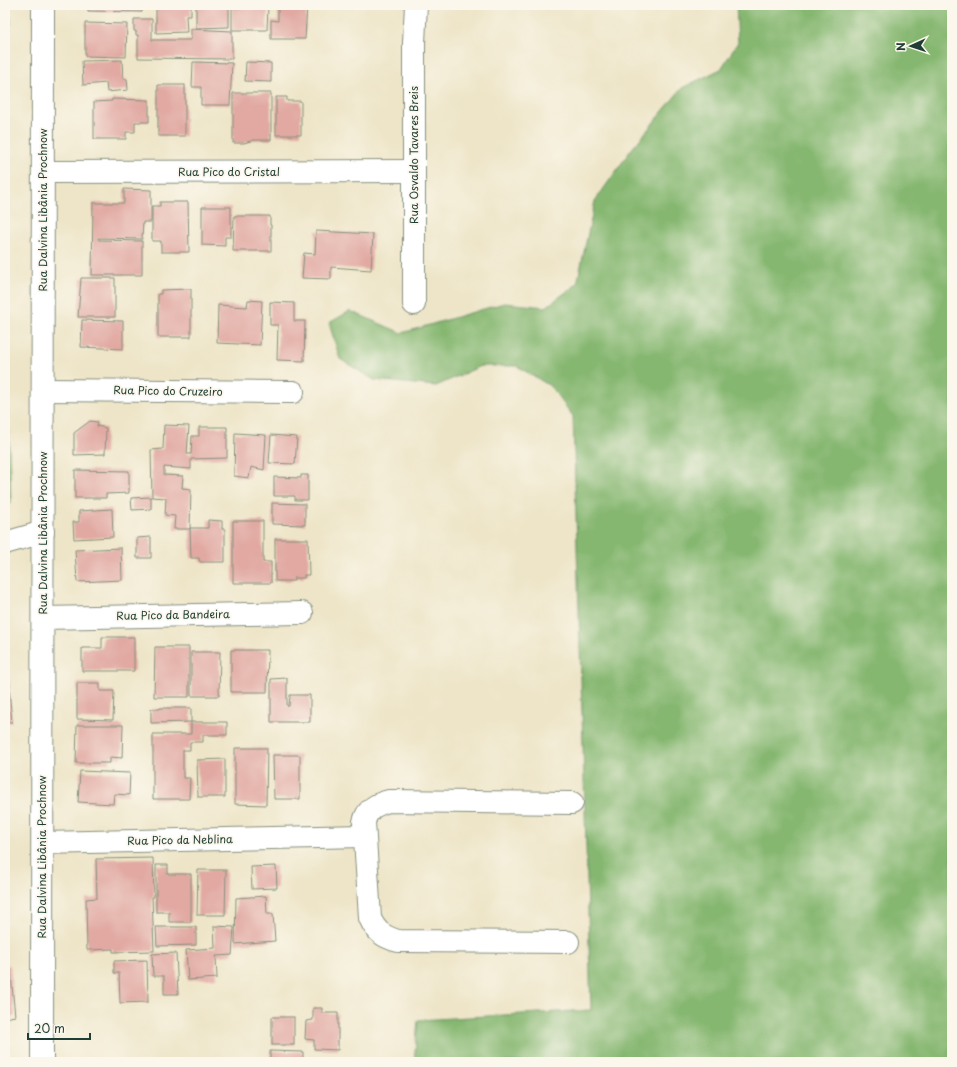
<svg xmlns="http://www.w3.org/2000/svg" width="957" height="1067" font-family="'Playpen Sans',sans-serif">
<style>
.forest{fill:#86b771;stroke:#527a52}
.building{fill:#e1a9a2}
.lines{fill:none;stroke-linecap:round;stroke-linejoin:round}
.minor-casing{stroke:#86917e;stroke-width:24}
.minor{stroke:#fff;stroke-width:22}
.labels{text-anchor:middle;stroke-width:3.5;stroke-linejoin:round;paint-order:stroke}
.street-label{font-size:11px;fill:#1f3d34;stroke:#fbf7ec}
</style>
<rect width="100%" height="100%" fill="#fbf7ec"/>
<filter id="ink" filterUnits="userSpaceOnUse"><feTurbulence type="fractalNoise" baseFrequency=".025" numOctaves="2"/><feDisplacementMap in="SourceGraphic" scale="8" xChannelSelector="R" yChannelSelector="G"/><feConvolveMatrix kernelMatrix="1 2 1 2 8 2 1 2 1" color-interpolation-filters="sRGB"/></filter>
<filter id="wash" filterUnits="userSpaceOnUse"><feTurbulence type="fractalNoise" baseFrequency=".012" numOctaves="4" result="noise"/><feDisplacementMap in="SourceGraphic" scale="16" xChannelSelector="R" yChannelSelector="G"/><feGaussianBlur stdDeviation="0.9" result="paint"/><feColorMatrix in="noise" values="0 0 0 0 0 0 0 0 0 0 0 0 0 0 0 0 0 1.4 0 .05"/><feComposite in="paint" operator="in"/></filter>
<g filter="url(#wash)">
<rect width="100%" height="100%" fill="#eee5c8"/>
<g class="forest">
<path d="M 736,5 L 952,5 L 952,1062 L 414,1062 L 418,1020 L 591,1010 L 573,416 L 550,386 L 517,366 L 481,366 L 436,386 L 374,380 L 340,359 L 329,323 L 350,311 L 402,333 L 504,303 L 546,307 L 577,284 L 595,201 L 631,150 L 682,88 L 721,69 L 738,42 Z"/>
<path d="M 5,337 L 11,503 L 5,505 Z"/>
</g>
<g id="blocks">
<g class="building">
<path d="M 5,5 L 8,5 L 9,25 L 5,25 Z"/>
<path d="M 88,5 L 142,5 L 142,12 L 88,11 Z"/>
<path d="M 156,5 L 191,5 L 191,16 L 186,16 L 187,32 L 156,33 Z"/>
<path d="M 196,5 L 229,5 L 229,27 L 196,28 Z"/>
<path d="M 241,5 L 268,5 L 267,30 L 232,30 L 232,8 L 241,8 Z"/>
<path d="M 278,5 L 307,5 L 305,39 L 271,39 L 271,20 L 278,21 Z"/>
<path d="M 134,19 L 152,19 L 152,40 L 191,40 L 191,29 L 232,31 L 232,59 L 138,58 L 138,35 L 136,35 L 136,31 L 134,31 Z"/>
<path d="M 85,23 L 127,24 L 126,57 L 85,56 Z"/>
<path d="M 122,60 L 123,79 L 127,79 L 128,90 L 107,92 L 106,83 L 83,85 L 82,61 Z"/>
<path d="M 193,62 L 232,63 L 230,105 L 201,105 L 201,87 L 192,87 Z"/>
<path d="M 246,62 L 271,63 L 271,82 L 245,81 Z"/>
<rect x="158" y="85" width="27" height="51"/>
<path d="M 233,93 L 271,93 L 271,140 L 254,140 L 244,143 L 233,143 Z"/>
<path d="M 276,97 L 287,97 L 287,101 L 301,101 L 301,135 L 276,135 Z"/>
<path d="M 112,99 L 149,100 L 149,122 L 135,122 L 135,132 L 126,132 L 126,139 L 94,139 L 94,102 L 112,101 Z"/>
<path d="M 124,189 L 151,190 L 151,222 L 143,222 L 142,239 L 98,238 L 99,240 L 142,241 L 142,275 L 92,275 L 93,203 L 124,203 Z"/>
<path d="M 160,202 L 188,202 L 189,252 L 161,252 L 161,241 L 152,241 L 152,206 L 160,206 Z"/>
<path d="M 202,207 L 231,207 L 231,237 L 225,237 L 225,246 L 202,245 Z"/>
<path d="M 234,216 L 270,216 L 270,225 L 271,225 L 271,251 L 233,251 Z"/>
<path d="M 316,231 L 373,234 L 371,270 L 331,267 L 331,279 L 302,278 L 304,253 L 315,254 Z"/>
<path d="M 81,278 L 115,278 L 115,317 L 78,317 Z"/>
<path d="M 191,289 L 191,337 L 158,337 L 158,294 L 161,294 L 161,290 Z"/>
<path d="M 248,300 L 262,301 L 260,345 L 217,343 L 218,305 L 247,307 Z"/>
<path d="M 270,302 L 294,303 L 294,321 L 305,321 L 304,361 L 277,360 L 278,325 L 270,325 Z"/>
<path d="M 82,320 L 123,321 L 123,349 L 81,347 Z"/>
<path d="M 90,421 L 98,422 L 97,426 L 106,428 L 105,454 L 74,455 L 74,433 Z"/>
<path d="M 164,425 L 189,426 L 187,454 L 191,454 L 192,436 L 199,436 L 199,427 L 227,427 L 227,458 L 191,459 L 191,469 L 164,467 L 164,475 L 183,476 L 182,488 L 191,489 L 190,529 L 174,529 L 175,516 L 165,515 L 166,498 L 152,497 L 151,450 L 163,449 Z"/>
<path d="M 235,433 L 266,435 L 264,470 L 251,467 L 249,478 L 234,476 Z"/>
<path d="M 271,435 L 297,437 L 295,464 L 269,463 Z"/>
<path d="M 75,470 L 129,471 L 129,493 L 106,494 L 106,498 L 75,498 Z"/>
<path d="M 301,475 L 308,475 L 308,500 L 295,500 L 295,496 L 274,496 L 274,477 L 301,478 Z"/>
<path d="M 151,497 L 151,509 L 132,510 L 131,498 Z"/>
<path d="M 272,503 L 305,504 L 305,525 L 272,524 Z"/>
<path d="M 112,509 L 113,537 L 74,539 L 73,522 L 79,522 L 79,511 Z"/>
<path d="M 208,520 L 222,521 L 222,529 L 225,529 L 225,562 L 200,562 L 199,558 L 191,558 L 190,528 L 208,528 Z"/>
<path d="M 233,521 L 263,521 L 263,562 L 271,562 L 271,583 L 233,583 Z"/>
<path d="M 151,537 L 151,558 L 137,558 L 137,538 Z"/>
<path d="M 275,539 L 308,539 L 309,575 L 304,575 L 304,578 L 294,578 L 294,581 L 275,581 Z"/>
<path d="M 121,548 L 122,580 L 77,582 L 75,550 Z"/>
<path d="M 102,637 L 134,637 L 134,671 L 82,671 L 82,648 L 102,648 Z"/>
<path d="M 155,647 L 189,647 L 189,697 L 154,697 Z"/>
<path d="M 231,650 L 268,650 L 267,692 L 231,692 Z"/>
<path d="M 5,652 L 10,687 L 5,688 Z"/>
<path d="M 191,652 L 220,652 L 219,696 L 191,696 Z"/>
<path d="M 287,678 L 287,706 L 289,706 L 290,695 L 310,695 L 310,722 L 271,722 L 271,679 Z"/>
<path d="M 77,683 L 100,683 L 100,691 L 114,691 L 113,720 L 77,719 Z"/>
<path d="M 9,689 L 12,722 L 5,722 L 5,690 Z"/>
<path d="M 160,708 L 191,708 L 191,722 L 151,723 L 151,709 L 160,709 Z"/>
<path d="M 191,722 L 227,722 L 227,735 L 203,735 L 203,742 L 190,742 L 190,750 L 183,750 L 183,778 L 190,778 L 189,799 L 153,799 L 153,734 L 191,734 Z"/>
<path d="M 77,725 L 123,725 L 122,758 L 110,757 L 110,763 L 76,763 Z"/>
<path d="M 235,748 L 267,748 L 266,805 L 235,804 Z"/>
<path d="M 273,755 L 300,755 L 300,799 L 274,799 Z"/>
<path d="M 225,759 L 225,797 L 198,797 L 197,760 Z"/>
<path d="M 80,771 L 130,773 L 129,795 L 114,794 L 113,804 L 78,802 Z"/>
<path d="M 153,858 L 154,897 L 152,897 L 154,951 L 113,952 L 113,949 L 87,950 L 86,899 L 97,898 L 96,859 Z"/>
<path d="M 156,865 L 168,865 L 168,874 L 191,874 L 191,922 L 169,922 L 169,912 L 156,912 Z"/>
<path d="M 276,866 L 277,888 L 252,889 L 251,867 Z"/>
<path d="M 198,870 L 226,870 L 225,915 L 197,915 Z"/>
<path d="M 266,896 L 267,914 L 273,914 L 275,941 L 235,944 L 236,898 Z"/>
<path d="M 214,926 L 234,927 L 232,955 L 216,956 L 217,978 L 188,980 L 186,950 L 215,948 Z"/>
<path d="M 156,927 L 196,927 L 196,945 L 157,946 Z"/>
<path d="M 176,953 L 178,994 L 164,994 L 164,976 L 153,976 L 152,954 Z"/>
<path d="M 147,960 L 148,1002 L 120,1003 L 119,973 L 114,973 L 114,961 Z"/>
<path d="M 10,965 L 15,1016 L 5,1018 L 5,966 Z"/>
<path d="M 313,1008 L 322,1008 L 322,1013 L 338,1013 L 338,1050 L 314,1049 L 314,1040 L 305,1039 L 306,1021 L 313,1020 Z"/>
<rect x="272" y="1017" width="22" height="28"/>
<path d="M 270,1051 L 303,1052 L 303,1062 L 270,1062 Z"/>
</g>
</g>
</g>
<g filter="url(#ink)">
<use href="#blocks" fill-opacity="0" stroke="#86917e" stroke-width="1"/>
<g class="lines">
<g class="minor-casing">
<g id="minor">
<path d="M 43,172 L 414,171"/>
<path d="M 414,304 L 414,42 L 416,5"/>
<path d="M 43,390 L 293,392"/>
<path d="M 5,543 L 43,532"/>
<path d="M 43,618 L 302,613"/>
<path d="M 43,843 L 364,836"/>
<path d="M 568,942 L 398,941 C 384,937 376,932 370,918 L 364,822 C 367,809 376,804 389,801 L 572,803"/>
<path d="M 42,1062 L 43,5"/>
</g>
</g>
<use href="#minor" class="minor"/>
</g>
</g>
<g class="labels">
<g class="street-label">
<text transform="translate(414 155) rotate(-90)" y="4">Rua Osvaldo Tavares Breis</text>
<text x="229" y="176">Rua Pico do Cristal</text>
<text transform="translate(43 210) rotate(-90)" y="4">Rua Dalvina Libânia Prochnow</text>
<text transform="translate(168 391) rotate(1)" y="4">Rua Pico do Cruzeiro</text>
<text transform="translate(43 533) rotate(-90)" y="4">Rua Dalvina Libânia Prochnow</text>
<text transform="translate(173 615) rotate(-1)" y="4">Rua Pico da Bandeira</text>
<text transform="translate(180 840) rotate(-1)" y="4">Rua Pico da Neblina</text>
<text transform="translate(42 857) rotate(-90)" y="4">Rua Dalvina Libânia Prochnow</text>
</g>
</g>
<rect width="957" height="1067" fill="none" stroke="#fbf7ec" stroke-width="20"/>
<g transform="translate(911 46) rotate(267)" stroke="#fbf7ec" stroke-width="3" paint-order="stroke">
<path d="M0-3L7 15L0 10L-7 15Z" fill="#1f3d34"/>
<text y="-6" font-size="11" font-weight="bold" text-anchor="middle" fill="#1f3d34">N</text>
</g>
<path d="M28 1033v6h62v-6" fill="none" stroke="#1f3d34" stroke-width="2"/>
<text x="34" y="1033" font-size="12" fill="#1f3d34" stroke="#fbf7ec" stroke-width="3" paint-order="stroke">20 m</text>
</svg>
